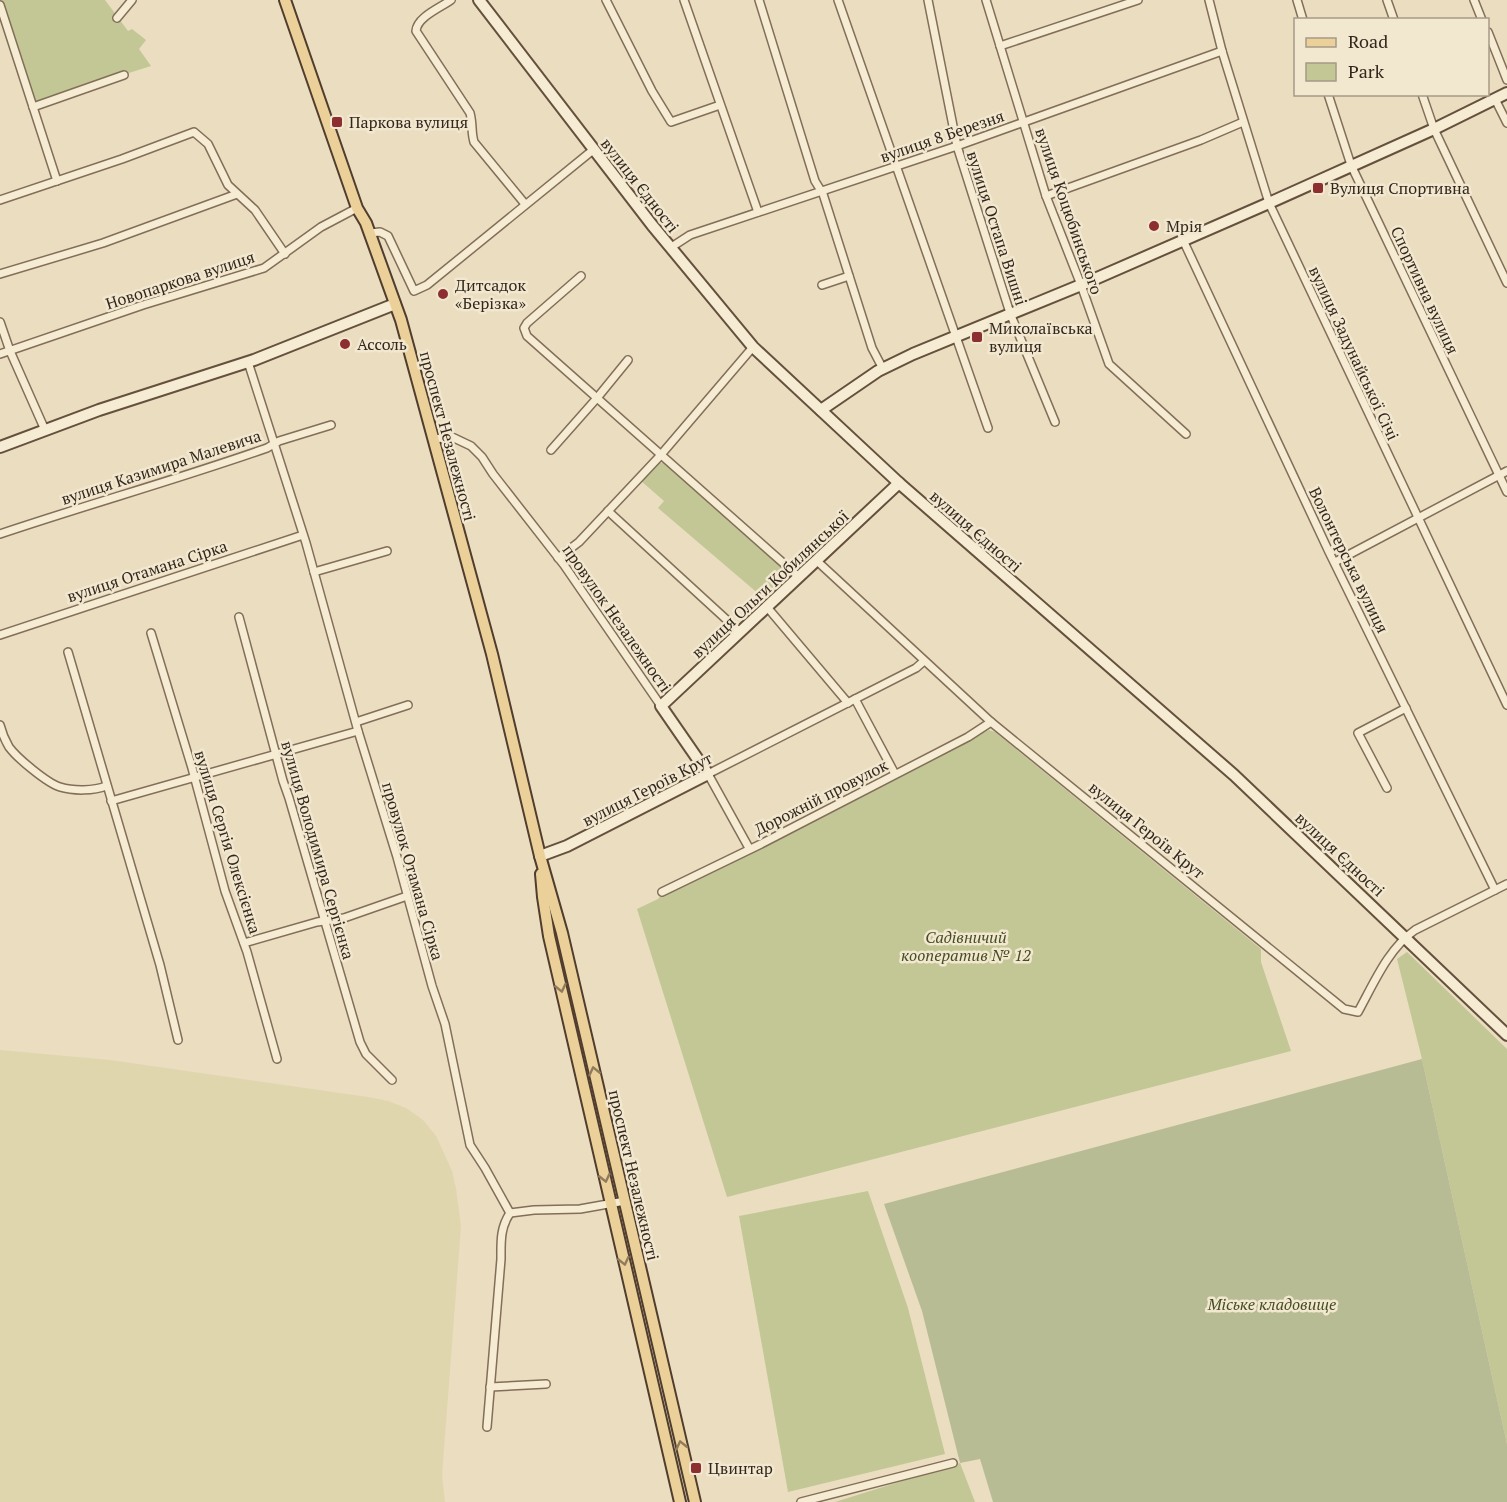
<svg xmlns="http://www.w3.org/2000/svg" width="1507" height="1502" font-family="'PT Serif',serif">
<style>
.farmland{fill:#dfd6ae}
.green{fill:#c2c795}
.cemetery{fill:#b8bc94}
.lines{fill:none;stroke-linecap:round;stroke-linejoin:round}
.street-casing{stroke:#826e59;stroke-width:10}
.secondary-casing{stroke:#64503d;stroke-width:14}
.primary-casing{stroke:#503d2e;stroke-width:14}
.street{stroke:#f6ebd3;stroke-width:7}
.secondary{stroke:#f6ebd3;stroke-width:10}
.primary{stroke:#ecd09a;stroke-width:10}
.oneway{stroke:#907c5c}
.poi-dot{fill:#8d2e30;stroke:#f2e7cf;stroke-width:2}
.labels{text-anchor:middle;stroke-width:5;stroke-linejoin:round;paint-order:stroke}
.poi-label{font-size:16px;fill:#33271d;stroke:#f2e7cf;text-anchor:start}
.street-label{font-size:16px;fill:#33271d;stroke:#f2e7cf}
.park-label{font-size:16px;font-style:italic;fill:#444e25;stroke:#f2e7cf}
</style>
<rect width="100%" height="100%" fill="#eaddc0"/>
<path class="farmland" d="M 0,1050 L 110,1060 L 368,1097 L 388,1101 L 406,1108 L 423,1120 L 436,1136 L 452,1171 L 456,1189 L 461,1226 L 442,1475 L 445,1502 L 0,1502 Z"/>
<g class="green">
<path d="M 2,0 L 105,0 L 128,31 L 132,29 L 146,40 L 139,49 L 151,66 L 37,102 L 34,100 Z"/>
<path d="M 658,463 L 665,463 L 670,466 L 794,575 L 768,602 L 658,508 L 664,501 L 640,480 Z"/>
<path d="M 989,730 L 995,732 L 1261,949 L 1261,962 L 1291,1051 L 727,1197 L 637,909 L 658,899 L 662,894 L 962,742 Z"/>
<path d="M 1407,952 L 1507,1049 L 1507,1444 L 1422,1059 L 1397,959 Z"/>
<path d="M 868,1191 L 908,1308 L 945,1454 L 788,1492 L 739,1216 Z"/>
<path d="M 960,1463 L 975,1502 L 835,1502 Z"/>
</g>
<path class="cemetery" d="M 1422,1059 L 1507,1444 L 1507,1502 L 993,1502 L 980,1459 L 960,1463 L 922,1311 L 884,1204 Z"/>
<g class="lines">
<g class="street-casing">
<g id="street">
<path d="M 451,0 C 440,8 417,17 416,31 L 470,113 C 473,124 471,132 474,142 L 525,204"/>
<path d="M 606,0 L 652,91 L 671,122 L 720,105"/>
<path d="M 684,0 L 758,212"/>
<path d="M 759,0 L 815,181 L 823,194 L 872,348 L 883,369"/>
<path d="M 838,0 L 988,428"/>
<path d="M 928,0 L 957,146 L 1010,313 L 1055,422"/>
<path d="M 986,0 L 1046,196 L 1081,285 L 1109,364 L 1186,434"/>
<path d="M 1209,0 L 1222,51 L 1269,203 L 1507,705"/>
<path d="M 1297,0 L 1303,20"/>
<path d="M 1387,0 L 1394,20"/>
<path d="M 1474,0 L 1482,20"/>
<path d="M 0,5 L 57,181"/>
<path d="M 117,18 L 132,0"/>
<path d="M 1488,32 L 1507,80"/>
<path d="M 1000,46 L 1138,0"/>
<path d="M 1328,94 L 1351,165 L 1507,492"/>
<path d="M 1422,94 L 1434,129 L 1507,283"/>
<path d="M 1495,99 L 1507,123"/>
<path d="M 33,107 L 124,75"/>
<path d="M 1046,196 L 1201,140 L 1243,122"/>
<path d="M 0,200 L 122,159 L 194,132 L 208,144 L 228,185 L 255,210 L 285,254"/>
<path d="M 370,233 L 380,232 L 388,236 L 414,291 L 427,285 L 593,150"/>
<path d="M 1183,240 L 1329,552 L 1495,890"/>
<path d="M 670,248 L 690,235 L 957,146 L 1222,51"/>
<path d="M 0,274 L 103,243 L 237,194"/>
<path d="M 581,276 L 527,323 L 524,328 L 527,336 L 799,577"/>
<path d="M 822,285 L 849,276"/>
<path d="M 0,322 L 10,351 L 45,430"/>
<path d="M 0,354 L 143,305 L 264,268 L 321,227 L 357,208"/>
<path d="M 248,362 L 306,543 L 358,731 L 397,857 L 432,986 L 445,1024 L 470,1145 L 485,1168 L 510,1213"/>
<path d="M 434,439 L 452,437 L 471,446 L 482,457 L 493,474 L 564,565 L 661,706"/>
<path d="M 551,450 L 597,398 L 628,360"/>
<path d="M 608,511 L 740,632"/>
<path d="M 0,534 C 89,504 179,479 267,448 L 279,441 L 331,425"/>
<path d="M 558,558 L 579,542 L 659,457 L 753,347"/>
<path d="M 817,561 L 991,722 L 1344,1009 L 1358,1012 C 1374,983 1388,949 1415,930 L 1507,884"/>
<path d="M 1335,562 L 1507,471"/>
<path d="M 314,572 L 387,551"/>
<path d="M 767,607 L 848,703"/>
<path d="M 239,617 L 283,781 L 289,798 L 360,1042 L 366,1054 L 392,1080"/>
<path d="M 151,633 L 192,768 L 225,891 L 247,952 L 277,1059"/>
<path d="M 0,635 L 303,535"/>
<path d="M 68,652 L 160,965 L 178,1040"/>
<path d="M 855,699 L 895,774"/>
<path d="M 356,722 L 408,705"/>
<path d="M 0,725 C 2,733 5,740 9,747 C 17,758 47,783 60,787 C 73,791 94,791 106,786"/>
<path d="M 1387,788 L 1358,733 L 1406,708"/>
<path d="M 111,801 L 358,731"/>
<path d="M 749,848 L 708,774 L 916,668 L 924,661"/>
<path d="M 662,892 L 761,844 L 968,737 L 991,722"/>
<path d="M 244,943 L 317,922 L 344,918 L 407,896"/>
<path d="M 510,1213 L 534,1210 L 580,1209 L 625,1201"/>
<path d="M 490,1387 L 546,1384"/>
<path d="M 487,1427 L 501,1259 C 501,1242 500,1228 510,1213"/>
<path d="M 801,1502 L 953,1463"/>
</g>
</g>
<g class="secondary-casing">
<g id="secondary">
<path d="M 479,0 L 652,225 L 753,347 L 899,483 L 1234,775 L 1507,1035"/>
<path d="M 821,410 L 878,371 L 913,354 L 1081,285 L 1269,203 L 1434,129 L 1507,93"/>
<path d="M 0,447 L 99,410 L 254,360 L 395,304"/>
<path d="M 540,856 L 567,846 L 708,774 L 661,706 L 899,483"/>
</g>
</g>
<g class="primary-casing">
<g id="primary">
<path d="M 285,0 L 357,208 L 366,223 L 401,320 L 492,654 L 540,856 L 562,933 L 695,1502"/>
<path d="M 541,874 L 543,897 L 549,936 L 680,1502"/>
</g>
</g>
<use href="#street" class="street"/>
<use href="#secondary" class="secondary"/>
<use href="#primary" class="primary"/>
</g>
<defs><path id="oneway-chevron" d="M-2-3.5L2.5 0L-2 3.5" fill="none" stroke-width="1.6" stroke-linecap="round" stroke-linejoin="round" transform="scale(1.5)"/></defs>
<g class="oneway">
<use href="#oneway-chevron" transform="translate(561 988) rotate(77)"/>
<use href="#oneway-chevron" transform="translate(594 1071) rotate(-103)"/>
<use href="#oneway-chevron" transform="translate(605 1178) rotate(77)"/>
<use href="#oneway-chevron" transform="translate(624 1261) rotate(77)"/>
<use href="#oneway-chevron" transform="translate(681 1445) rotate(-103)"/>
</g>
<g class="poi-dot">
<rect x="331" y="116" width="12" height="12" rx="3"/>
<rect x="1312" y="182" width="12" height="12" rx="3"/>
<circle cx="1154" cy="226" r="6"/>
<circle cx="443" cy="294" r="6"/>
<rect x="971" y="331" width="12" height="12" rx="3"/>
<circle cx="345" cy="344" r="6"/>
<rect x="690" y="1462" width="12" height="12" rx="3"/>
</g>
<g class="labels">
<g class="poi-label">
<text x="349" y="128">Паркова вулиця</text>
<text x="1330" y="194">Вулиця Спортивна</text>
<text x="1166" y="232">Мрія</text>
<text x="455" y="291">Дитсадок<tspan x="455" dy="18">«Берізка»</tspan></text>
<text x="989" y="334">Миколаївська<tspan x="989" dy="18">вулиця</tspan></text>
<text x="357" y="350">Ассоль</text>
<text x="708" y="1474">Цвинтар</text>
</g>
<g class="street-label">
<text transform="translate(942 136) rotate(-19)" y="6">вулиця 8 Березня</text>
<text transform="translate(640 185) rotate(52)" y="6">вулиця Єдності</text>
<text transform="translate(1069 211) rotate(71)" y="6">вулиця Коцюбинського</text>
<text transform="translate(997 228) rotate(72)" y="6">вулиця Остапа Вишні</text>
<text transform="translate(180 280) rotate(-18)" y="6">Новопаркова вулиця</text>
<text transform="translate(1425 290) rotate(65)" y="6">Спортивна вулиця</text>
<text transform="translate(1354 353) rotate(65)" y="6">вулиця Задунайської Січі</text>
<text transform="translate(448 436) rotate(75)" y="6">проспект Незалежності</text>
<text transform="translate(161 467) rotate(-18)" y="6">вулиця Казимира Малевича</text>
<text transform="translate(976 531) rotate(41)" y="6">вулиця Єдності</text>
<text transform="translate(1349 560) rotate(64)" y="6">Волонтерська вулиця</text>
<text transform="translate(147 571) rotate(-18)" y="6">вулиця Отамана Сірка</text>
<text transform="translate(770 584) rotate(-43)" y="6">вулиця Ольги Кобилянської</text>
<text transform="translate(617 618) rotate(55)" y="6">провулок Незалежності</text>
<text transform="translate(647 789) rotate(-27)" y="6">вулиця Героїв Крут</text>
<text transform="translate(821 797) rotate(-27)" y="6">Дорожній провулок</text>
<text transform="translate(1147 830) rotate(39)" y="6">вулиця Героїв Крут</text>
<text transform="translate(228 842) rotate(73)" y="6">вулиця Сергія Олексієнка</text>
<text transform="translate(318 850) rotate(74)" y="6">вулиця Володимира Сергієнка</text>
<text transform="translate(1340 854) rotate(43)" y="6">вулиця Єдності</text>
<text transform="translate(413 871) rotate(74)" y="6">провулок Отамана Сірка</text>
<text transform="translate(634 1175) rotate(77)" y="6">проспект Незалежності</text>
</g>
<g class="park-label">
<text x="966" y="943">Садівничий<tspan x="966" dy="18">кооператив № 12</tspan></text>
<text x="1272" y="1310">Міське кладовище</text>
</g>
</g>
<rect x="1294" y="18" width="195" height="78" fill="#f2e7cf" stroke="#a69a88" stroke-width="1.5"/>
<rect x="1306" y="38" width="30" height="9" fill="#ecd09a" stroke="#a69a88" stroke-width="1.5"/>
<text x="1348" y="48" font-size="18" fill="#33271d">Road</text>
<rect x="1306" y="63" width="30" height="18" fill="#c2c795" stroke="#a69a88" stroke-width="1.5"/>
<text x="1348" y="78" font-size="18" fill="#33271d">Park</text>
</svg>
